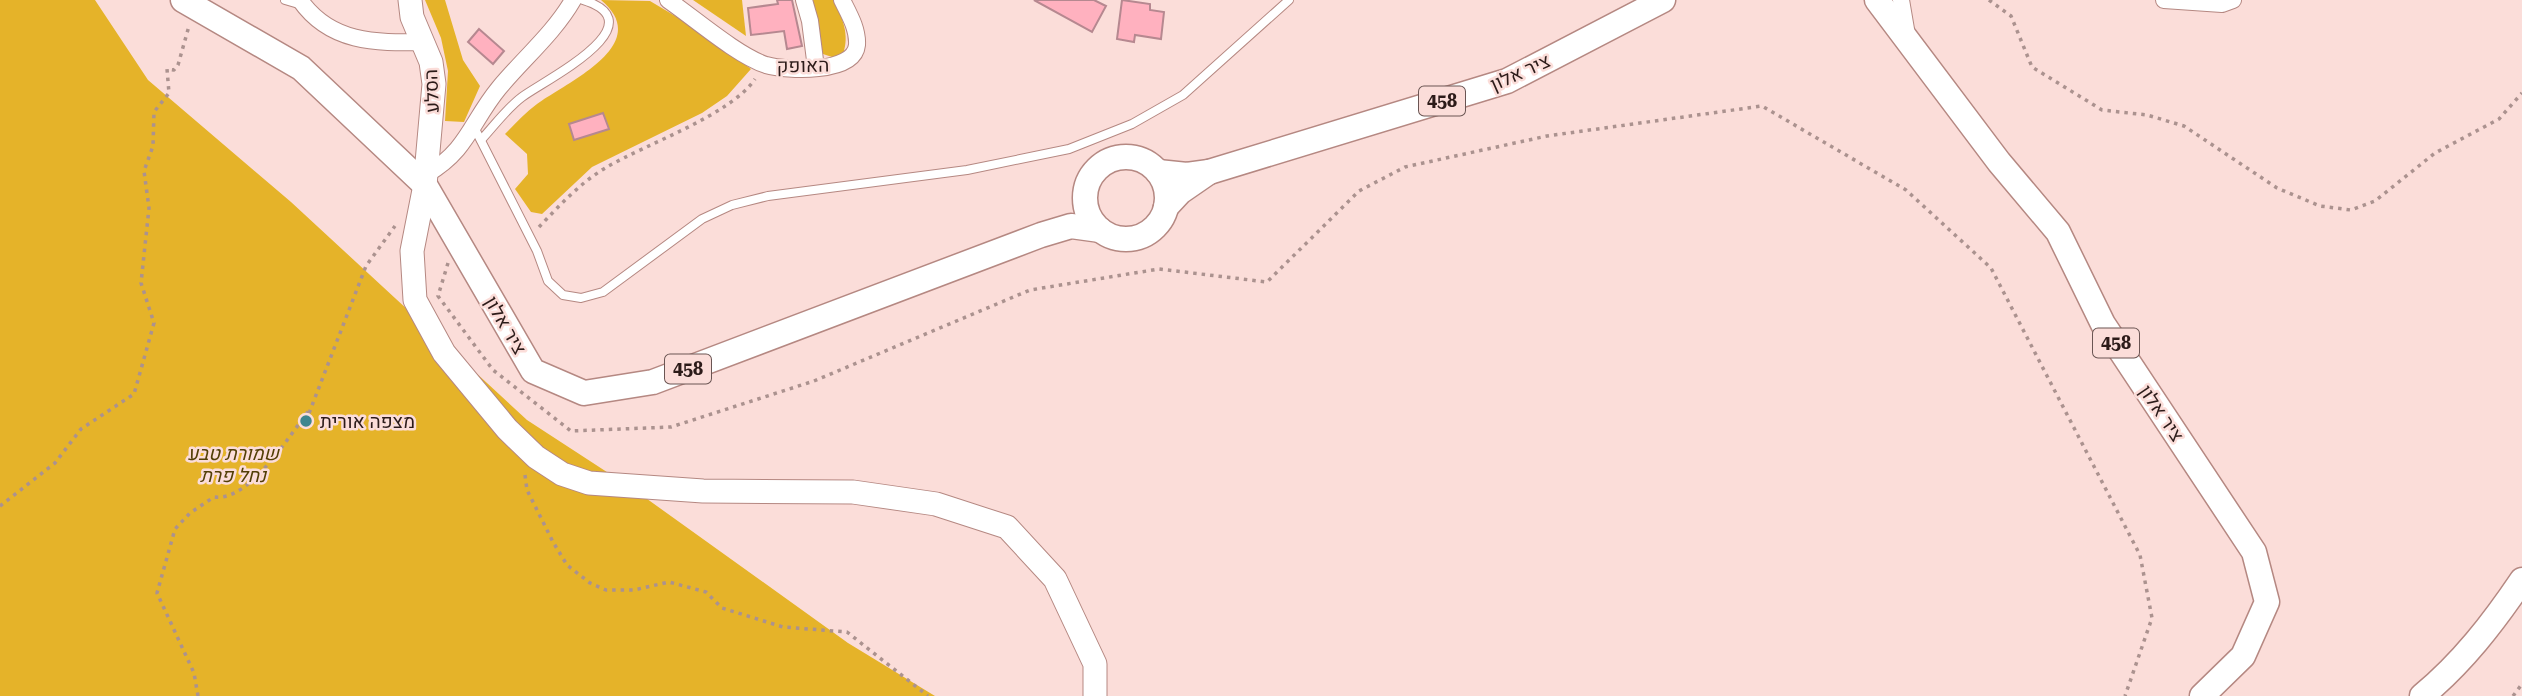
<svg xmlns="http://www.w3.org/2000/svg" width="2522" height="696" font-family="'Roboto Serif',Heebo,serif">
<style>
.green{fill:#e5b329}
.building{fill:#ffb1bf;stroke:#b68890;stroke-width:2}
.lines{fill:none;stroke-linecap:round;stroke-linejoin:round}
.lane-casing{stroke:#b58882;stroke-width:10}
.street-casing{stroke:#b58882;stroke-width:18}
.secondary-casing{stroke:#b58882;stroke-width:25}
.primary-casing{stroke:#b58882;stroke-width:27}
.path{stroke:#ab928f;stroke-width:3.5;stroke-dasharray:3.5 5;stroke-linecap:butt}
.lane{stroke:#fff;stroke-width:8}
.street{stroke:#fff;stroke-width:16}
.secondary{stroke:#fff;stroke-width:23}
.primary{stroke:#fff;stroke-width:24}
.poi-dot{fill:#3f868f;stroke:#fbddd9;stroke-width:2.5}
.labels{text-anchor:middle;stroke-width:5;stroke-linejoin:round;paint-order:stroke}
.shield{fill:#fbddd9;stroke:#6a5553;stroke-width:2}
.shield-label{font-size:18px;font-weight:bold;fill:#2c1b19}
.street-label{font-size:19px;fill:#2c1b19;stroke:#fbddd9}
.poi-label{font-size:19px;fill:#2c1b19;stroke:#fbddd9;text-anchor:start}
.park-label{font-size:19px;font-style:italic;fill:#533f06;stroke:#fbddd9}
</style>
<rect width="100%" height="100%" fill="#fbddd9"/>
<g class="green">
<path d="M 0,0 L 95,0 L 148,80 L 291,202 L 527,420 L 636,491 L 848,643 L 935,696 L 0,696 Z"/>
<path d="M 425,0 L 445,0 L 463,60 L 480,86 L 464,122 L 445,121 L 448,71 L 441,38 Z"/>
<path d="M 601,0 L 650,1 L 697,29 L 751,69 L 727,96 L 702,113 L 592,167 L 542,214 L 531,212 L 515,189 L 528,174 L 527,154 L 505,134 C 515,124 525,113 537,104 C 569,81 654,44 601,0 Z"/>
<path d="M 693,0 L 742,0 L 746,36 Z"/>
<path d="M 810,0 L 835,0 C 842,19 850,34 843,54 L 835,58 L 823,54 Z"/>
</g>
<g class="building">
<path d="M 777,0 L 792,0 L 802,46 L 787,49 L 784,31 L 751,35 L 748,8 L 778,4 Z"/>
<path d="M 1034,0 L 1094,0 L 1106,6 L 1092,32 Z"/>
<path d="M 1122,0 L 1150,4 L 1150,10 L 1164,12 L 1161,39 L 1135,35 L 1134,42 L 1117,39 Z"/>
<path d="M 479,29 L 504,51 L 493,64 L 468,42 Z"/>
<path d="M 603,113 L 609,129 L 574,140 L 569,124 Z"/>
</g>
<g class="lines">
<g class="lane-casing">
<g id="lane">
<path d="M 285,0 L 302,5"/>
<path d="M 474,127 L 537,251 L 548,281 L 563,295 L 581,298 L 603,292 L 702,219 L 732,205 L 768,196 L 967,170 L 1069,149 L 1132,124 L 1183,95 L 1289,0"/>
<path d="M 481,140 C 494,126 507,108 522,97 C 543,81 660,24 583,0"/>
</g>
</g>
<g class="street-casing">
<g id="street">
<path d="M 300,0 C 330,43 375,43 423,42"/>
<path d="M 668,0 C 694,18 738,56 766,65 C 787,71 854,74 857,45 C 858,29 849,14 842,0"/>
<path d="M 804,0 L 810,21 L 816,68"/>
<path d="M 1901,0 L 1907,35"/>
<path d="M 2164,0 L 2222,4 L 2233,0"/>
<path d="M 427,174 C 468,150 471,122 499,88 C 523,59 554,33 573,0"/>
</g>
</g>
<g class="secondary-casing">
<path id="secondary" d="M 410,0 L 412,17 L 431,62 L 434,84 L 425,185 L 412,251 L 415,300 L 444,353 L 507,429 L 536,457 L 562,474 L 589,483 L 703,491 L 853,492 L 936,504 L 1007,527 L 1055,579 L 1095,664 L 1095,696"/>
</g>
<g class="primary-casing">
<g id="primary">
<path d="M 183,0 L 301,68 L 425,185 L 533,371 L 584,393 L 653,382 L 1041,235 L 1071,226 L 1100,230"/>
<path d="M 1877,0 L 1999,162 L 2058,232 L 2103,324 L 2254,552 L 2267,602 L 2243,656 L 2202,696"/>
<circle cx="1126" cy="198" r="41"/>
<path d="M 1158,172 L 1187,175 L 1209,172 L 1180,192 L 1166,207"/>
<path d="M 1209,172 L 1507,81 L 1663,0"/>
<path d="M 2422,696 C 2462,663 2493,623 2522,580"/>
</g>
</g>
<g class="path">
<path d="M 1989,0 L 2011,16 L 2032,67 L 2102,110 L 2147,115 L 2184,126 L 2277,188 L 2320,206 L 2351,210 L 2375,201 L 2435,153 L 2499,119 L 2522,93"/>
<path d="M 539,227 C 560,205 581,182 607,167 C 646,144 731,115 755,79"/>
<path d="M 448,263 L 438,296 L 493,370 L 571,431 L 671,427 L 814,381 L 1030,290 L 1159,269 L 1267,282 L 1359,191 L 1405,167 L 1547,136 L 1762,106 L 1906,190 L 1991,268 L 2140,555 L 2152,618 L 2125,696"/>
<path d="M 306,421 L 366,266 L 395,226"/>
<path d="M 525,475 L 527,490 L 553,542 L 567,565 L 590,583 L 606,590 L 634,590 L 669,582 L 706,592 L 722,608 L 783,627 L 847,632 L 928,696"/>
<path d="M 0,506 L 55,463 L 81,429 L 134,394 L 154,323 L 141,283 L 149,208 L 144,171 L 153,146 L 154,112 L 169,93 L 167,69 L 174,70 L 178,65 L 189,26"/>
<path d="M 198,696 L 194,673 L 157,593 L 175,529 L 190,513 L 214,497 C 250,502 289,435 311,408"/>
<path d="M 2513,696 L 2522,684"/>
</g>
<use href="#lane" class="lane"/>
<use href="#street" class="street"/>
<use href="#secondary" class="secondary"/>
<use href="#primary" class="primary"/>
</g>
<circle class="poi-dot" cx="306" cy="421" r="7"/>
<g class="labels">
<g class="shield">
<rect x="1419" y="86.5" width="46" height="29" rx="5"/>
<rect x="2093" y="328.5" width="46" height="29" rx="5"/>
<rect x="665" y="354.5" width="46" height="29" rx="5"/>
</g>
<g class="shield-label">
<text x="1442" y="107">458</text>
<text x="2116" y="349">458</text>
<text x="688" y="375">458</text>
</g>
<g class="street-label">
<text transform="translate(803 65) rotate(-1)" y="7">האופק</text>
<text transform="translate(1520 72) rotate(-24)" y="7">ציר אלון</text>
<text transform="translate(431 91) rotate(-92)" y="7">הסלע</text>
<text transform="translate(506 325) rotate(60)" y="7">ציר אלון</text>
<text transform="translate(2162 413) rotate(56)" y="7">ציר אלון</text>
</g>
<g class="poi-label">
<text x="320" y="428">מצפה אורית</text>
</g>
<g class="park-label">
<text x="233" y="460">שמורת טבע<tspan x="233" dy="22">נחל פרת</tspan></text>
</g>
</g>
</svg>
